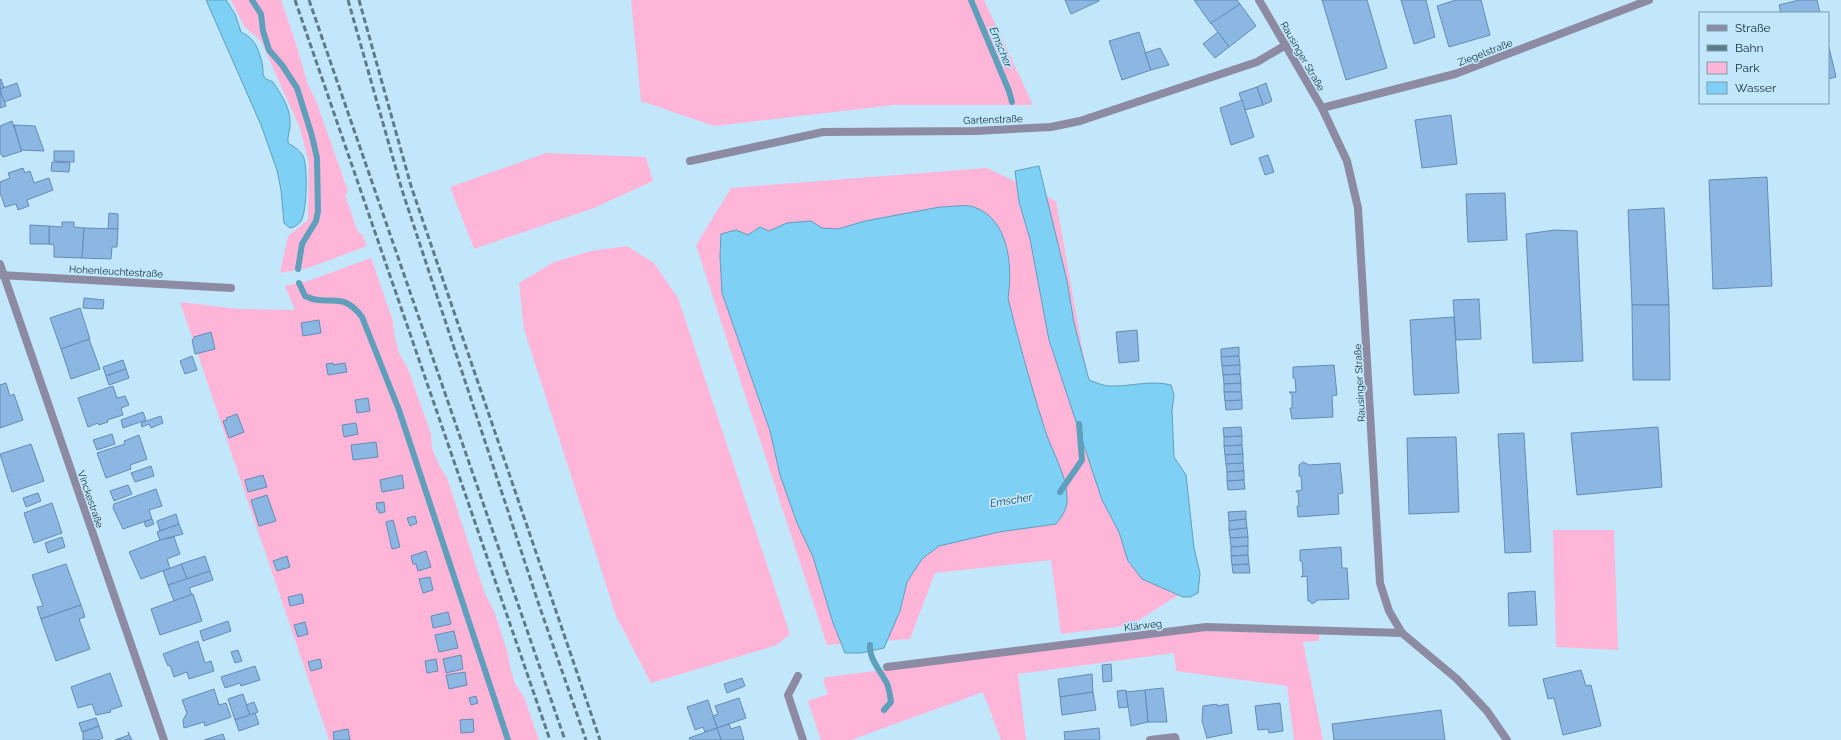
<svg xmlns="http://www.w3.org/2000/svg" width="1841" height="740" font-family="Raleway,sans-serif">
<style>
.green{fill:#ffb5d8}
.water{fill:#7ed0f5;stroke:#5e9fbc}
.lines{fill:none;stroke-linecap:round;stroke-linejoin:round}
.stream{stroke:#5e9fbc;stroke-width:6}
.building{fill:#8cb7e2;stroke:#638cb5}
.service{stroke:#8d8ba3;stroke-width:8}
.minor{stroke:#8d8ba3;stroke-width:8}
.rail{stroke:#5d7c8a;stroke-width:3;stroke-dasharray:6 3;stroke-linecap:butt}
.labels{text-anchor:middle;stroke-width:3.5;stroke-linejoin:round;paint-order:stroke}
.street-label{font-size:10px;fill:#122d38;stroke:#c2e7fa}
.water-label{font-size:11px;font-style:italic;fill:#174659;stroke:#c2e7fa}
</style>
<rect width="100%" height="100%" fill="#c2e7fa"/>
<g class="green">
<path d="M 231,0 L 281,0 L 296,44 L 308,85 L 315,98 L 348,191 L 345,196 L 358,232 L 362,234 L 367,246 L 308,268 L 280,273 L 288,236 L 308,220 L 309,163 L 300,128 L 261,41 L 244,26 Z"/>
<path d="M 631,0 L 984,0 L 1033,105 L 894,105 L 714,126 L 641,101 Z"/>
<path d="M 546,153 L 646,157 L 653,181 L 594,208 L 474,249 L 450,187 Z"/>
<path d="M 987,168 L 1056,201 L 1109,498 L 1201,581 L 1131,625 L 1061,634 L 1051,560 L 935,573 L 910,639 L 827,645 L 696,245 L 731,188 Z"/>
<path d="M 627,246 L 654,263 L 678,298 L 790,634 L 777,645 L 651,683 L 616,616 L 524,329 L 519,283 L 554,262 L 591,251 Z"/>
<path d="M 371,258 L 392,318 L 395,337 L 399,353 L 408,369 L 431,434 L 432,448 L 439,465 L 447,478 L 485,594 L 494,611 L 508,654 L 510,667 L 515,684 L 524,697 L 539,740 L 329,740 L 180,302 L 238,309 L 295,310 L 285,286 L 308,281 Z"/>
<path d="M 1553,530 L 1614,530 L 1618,650 L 1556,647 Z"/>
<path d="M 1197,631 L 1319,634 L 1319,641 L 1303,642 L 1323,740 L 1294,740 L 1287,686 L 1176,671 L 1174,653 L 1018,674 L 1026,740 L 1001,740 L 983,692 L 851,740 L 821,740 L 808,701 L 828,694 L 823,680 L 827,677 Z"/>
</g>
<g class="water">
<path d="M 206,0 L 226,0 L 235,14 L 241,32 C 243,33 247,35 249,37 C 258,43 264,65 263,75 L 266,79 L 273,82 C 280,93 290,107 290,121 C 291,129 287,135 288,143 C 293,146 300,150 303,156 C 308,165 307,212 301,221 C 298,225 295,227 290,228 L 284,223 L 281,190 L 277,170 L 261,125 Z"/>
<path d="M 1039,166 L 1067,281 L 1074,323 L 1089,380 C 1097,383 1106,387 1114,386 C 1133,386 1151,380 1171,385 L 1174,395 L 1172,411 L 1174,457 L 1186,475 L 1194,548 L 1200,573 L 1198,593 L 1190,597 L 1183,597 L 1142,579 L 1128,561 L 1119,532 L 1102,500 L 1049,340 L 1030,239 L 1019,202 L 1015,171 Z"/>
<path d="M 940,207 C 950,207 964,204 974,207 C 1009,219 1013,267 1008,298 C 1019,343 1031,386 1045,430 C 1052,452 1066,473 1067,496 C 1068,508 1063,515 1056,524 L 999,532 L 939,546 L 922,559 L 907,582 L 900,611 L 884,648 L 861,653 L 845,653 L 833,623 L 813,557 L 797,523 L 780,475 L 770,431 L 722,293 L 720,256 L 721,234 L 736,230 L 748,235 L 760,227 L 769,231 L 787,223 L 811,221 L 822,228 L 838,229 L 865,221 Z"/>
</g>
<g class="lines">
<g class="stream">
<path d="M 252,0 L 261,14 L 263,31 L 269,50 L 282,65 L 297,88 L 312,136 L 317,158 L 318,211 L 316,221 L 302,244 L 298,269"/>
<path d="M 971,0 L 1009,91 L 1012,102"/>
<path d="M 299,283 L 305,296 C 329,308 341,289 362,317 L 399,410 L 508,740"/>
<path d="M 1060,492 L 1082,460 L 1079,424"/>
<path d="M 870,645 C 869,658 879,669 885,680 C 889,685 890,695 891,702 L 884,710"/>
</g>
</g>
<g class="building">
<path d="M 1065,0 L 1099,0 L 1099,1 L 1071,14 Z"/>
<path d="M 1194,0 L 1237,0 L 1240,4 L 1211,24 Z"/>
<path d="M 1322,0 L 1367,0 L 1387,68 L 1346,80 Z"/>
<path d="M 1401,0 L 1426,0 L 1435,37 L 1414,44 Z"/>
<path d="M 1456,0 L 1481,0 L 1490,35 L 1449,47 L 1437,6 Z"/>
<path d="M 1799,0 L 1817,0 L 1820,13 L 1781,13 L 1779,5 Z"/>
<path d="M 1240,4 L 1256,26 L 1229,47 L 1211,23 Z"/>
<path d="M 1139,32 L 1151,70 L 1122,80 L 1109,41 Z"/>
<path d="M 1218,32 L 1229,47 L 1215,58 L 1203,44 Z"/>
<path d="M 1828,43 L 1836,77 L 1828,79 Z"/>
<path d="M 1160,48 L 1169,65 L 1151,70 L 1145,53 Z"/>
<path d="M 1,79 L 4,88 L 0,89 L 6,106 L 0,108 L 0,80 Z"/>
<path d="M 17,83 L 21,96 L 4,102 L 0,89 Z"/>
<path d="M 1266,83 L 1272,101 L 1263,105 L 1257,87 Z"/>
<path d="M 1257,87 L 1263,105 L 1245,110 L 1239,93 Z"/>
<path d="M 1242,100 L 1254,137 L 1231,145 L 1220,108 Z"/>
<path d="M 1451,115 L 1457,164 L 1422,168 L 1415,120 Z"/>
<path d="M 12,121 L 22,151 L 3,157 L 0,153 L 0,126 Z"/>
<path d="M 14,125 L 35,126 L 44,151 L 21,150 Z"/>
<path d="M 54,151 L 74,151 L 74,162 L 54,161 Z"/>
<path d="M 1268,155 L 1274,172 L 1265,175 L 1259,158 Z"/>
<path d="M 52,162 L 70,163 L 69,172 L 51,171 Z"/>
<path d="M 23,168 L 25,173 L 30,171 L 34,183 L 49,178 L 53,190 L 27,200 L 29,206 L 18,210 L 16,204 L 5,207 L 1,195 L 0,195 L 0,182 L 10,178 L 8,173 Z"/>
<path d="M 1767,177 L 1772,286 L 1713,289 L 1709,180 Z"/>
<path d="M 1505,193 L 1507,240 L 1468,242 L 1466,194 Z"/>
<path d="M 1664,208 L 1669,305 L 1632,305 L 1628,210 Z"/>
<path d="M 109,213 L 118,214 L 118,229 L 108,229 Z"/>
<path d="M 62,222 L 74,222 L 74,227 L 84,228 L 82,258 L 54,257 L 54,245 L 49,244 L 49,226 L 62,227 Z"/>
<path d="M 30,225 L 49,226 L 49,244 L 30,244 Z"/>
<path d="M 84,228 L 118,229 L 117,247 L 112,247 L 111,259 L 82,258 Z"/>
<path d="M 1555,230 L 1577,231 L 1583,361 L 1533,363 L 1526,234 Z"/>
<path d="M 84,298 L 104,300 L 103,309 L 83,308 Z"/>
<path d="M 1479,299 L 1481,339 L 1456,340 L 1453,300 Z"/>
<path d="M 1632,305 L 1669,305 L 1670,380 L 1633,380 Z"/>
<path d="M 80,308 L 90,339 L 61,349 L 50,318 Z"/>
<path d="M 1454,317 L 1459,393 L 1414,395 L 1410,320 Z"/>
<path d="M 319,320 L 321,333 L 303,336 L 301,323 Z"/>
<path d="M 1137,330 L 1139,361 L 1119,363 L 1116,332 Z"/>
<path d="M 211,332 L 215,349 L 195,354 L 192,340 L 194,339 L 194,337 Z"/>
<path d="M 89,339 L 100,369 L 71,379 L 61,349 Z"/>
<path d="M 1239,347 L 1239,356 L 1221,357 L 1221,349 Z"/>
<path d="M 192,356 L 197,370 L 185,374 L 180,361 Z"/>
<path d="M 1239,356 L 1240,365 L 1222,366 L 1221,357 Z"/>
<path d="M 123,360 L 126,369 L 106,376 L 103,367 Z"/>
<path d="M 333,363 L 333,365 L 345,363 L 347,372 L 328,375 L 326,364 Z"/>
<path d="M 1240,365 L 1240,374 L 1223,375 L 1222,366 Z"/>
<path d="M 1334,365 L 1337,395 L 1332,396 L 1333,417 L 1292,419 L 1290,408 L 1292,408 L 1292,394 L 1289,392 L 1296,392 L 1295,378 L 1293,378 L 1293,367 Z"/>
<path d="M 126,369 L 129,378 L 109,385 L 106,376 Z"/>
<path d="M 1240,374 L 1241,383 L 1224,384 L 1223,375 Z"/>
<path d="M 6,383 L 10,396 L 14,394 L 23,420 L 0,428 L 0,385 Z"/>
<path d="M 1241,383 L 1241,392 L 1224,392 L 1224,384 Z"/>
<path d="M 113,386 L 117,398 L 125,396 L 129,405 L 121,408 L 123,415 L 107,420 L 108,422 L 99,425 L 98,423 L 88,427 L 78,398 Z"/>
<path d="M 1224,392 L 1241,392 L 1242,400 L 1225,401 Z"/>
<path d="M 368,398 L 370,411 L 357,413 L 355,400 Z"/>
<path d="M 1242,400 L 1242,409 L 1226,410 L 1225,401 Z"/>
<path d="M 143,412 L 146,420 L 123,428 L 121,420 Z"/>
<path d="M 237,414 L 244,432 L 229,438 L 223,421 L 227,420 L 226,418 Z"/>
<path d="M 161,416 L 163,423 L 151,428 L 149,424 L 142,427 L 141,423 Z"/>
<path d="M 356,423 L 358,434 L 344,437 L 342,425 Z"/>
<path d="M 1241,427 L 1242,436 L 1224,437 L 1223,428 Z"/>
<path d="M 1658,427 L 1662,487 L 1577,495 L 1571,433 Z"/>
<path d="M 1524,433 L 1531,552 L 1505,553 L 1498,434 Z"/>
<path d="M 112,434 L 115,444 L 97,450 L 93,440 Z"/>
<path d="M 139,435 L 147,459 L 130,465 L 131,469 L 106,478 L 97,453 L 125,444 L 124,441 Z"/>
<path d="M 1242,436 L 1242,445 L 1224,446 L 1224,437 Z"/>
<path d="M 1456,437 L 1459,512 L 1409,514 L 1407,438 Z"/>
<path d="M 376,442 L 378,457 L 353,460 L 351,445 Z"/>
<path d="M 31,444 L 44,481 L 12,492 L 0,454 Z"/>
<path d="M 1242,445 L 1243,454 L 1225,455 L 1224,446 Z"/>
<path d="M 1243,454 L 1243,463 L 1226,464 L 1225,455 Z"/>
<path d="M 1303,462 L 1309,465 L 1340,463 L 1343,493 L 1338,494 L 1339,514 L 1298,517 L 1297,506 L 1299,506 L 1298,492 L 1296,492 L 1296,491 L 1302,490 L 1301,476 L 1299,476 L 1299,465 Z"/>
<path d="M 1243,463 L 1244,471 L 1227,472 L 1226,464 Z"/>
<path d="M 151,466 L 154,476 L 135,482 L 131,473 Z"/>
<path d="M 1244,471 L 1244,480 L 1227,481 L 1227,472 Z"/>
<path d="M 263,475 L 267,487 L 248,492 L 245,480 Z"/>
<path d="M 402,475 L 404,488 L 382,492 L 380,480 Z"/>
<path d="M 1244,480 L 1245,489 L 1228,490 L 1227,481 Z"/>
<path d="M 128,485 L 132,494 L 114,501 L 110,491 Z"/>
<path d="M 156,489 L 162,506 L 149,510 L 152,519 L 123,529 L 113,508 L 114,504 Z"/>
<path d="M 38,493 L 41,501 L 26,507 L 23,498 Z"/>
<path d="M 267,495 L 276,521 L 259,526 L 251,500 Z"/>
<path d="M 384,502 L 385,512 L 379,513 L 379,510 L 377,510 L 376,503 Z"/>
<path d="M 52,503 L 62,533 L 34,543 L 24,513 Z"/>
<path d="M 1246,511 L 1246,519 L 1229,521 L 1228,512 Z"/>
<path d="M 176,514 L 179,524 L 160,531 L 157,521 Z"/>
<path d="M 415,516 L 417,523 L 410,526 L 407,518 Z"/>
<path d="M 152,519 L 154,524 L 146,527 L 144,522 Z"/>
<path d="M 1246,519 L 1247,528 L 1229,530 L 1229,521 Z"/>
<path d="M 393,520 L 400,547 L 392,549 L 386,522 Z"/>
<path d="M 179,524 L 183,534 L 160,540 L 157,532 Z"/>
<path d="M 1247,528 L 1248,537 L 1230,538 L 1229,530 Z"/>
<path d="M 62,537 L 65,547 L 48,553 L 45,543 Z"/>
<path d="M 174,537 L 180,554 L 167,559 L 170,568 L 141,579 L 129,552 L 160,540 Z"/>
<path d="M 1248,537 L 1248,546 L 1231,547 L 1230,538 Z"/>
<path d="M 1248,546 L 1248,555 L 1231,556 L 1231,547 Z"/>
<path d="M 1341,547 L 1342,568 L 1347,568 L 1349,599 L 1318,600 L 1312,604 L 1310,601 L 1308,601 L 1307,576 L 1301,577 L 1303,575 L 1302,561 L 1300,561 L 1300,550 Z"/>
<path d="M 426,551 L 431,567 L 418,571 L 416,564 L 413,564 L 411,556 Z"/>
<path d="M 1248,555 L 1249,564 L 1232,565 L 1231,556 Z"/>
<path d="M 205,556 L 210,571 L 187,579 L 181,564 Z"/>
<path d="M 287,556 L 290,567 L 277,571 L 273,561 Z"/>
<path d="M 66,564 L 81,605 L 41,619 L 37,607 L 43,606 L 32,575 Z"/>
<path d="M 181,564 L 187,579 L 168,585 L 163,571 Z"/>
<path d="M 1249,564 L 1250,573 L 1233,573 L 1232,565 Z"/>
<path d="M 210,571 L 213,580 L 189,588 L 192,595 L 174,601 L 168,585 Z"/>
<path d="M 430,577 L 433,590 L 423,593 L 419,579 Z"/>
<path d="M 1535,591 L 1537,625 L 1509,626 L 1508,593 Z"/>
<path d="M 193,594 L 202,621 L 160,635 L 151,609 Z"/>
<path d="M 302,594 L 304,603 L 290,606 L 288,597 Z"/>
<path d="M 81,605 L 85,617 L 79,619 L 90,649 L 56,661 L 41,619 Z"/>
<path d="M 448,612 L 451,624 L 433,628 L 431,616 Z"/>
<path d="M 228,621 L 231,631 L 203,641 L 200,631 Z"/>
<path d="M 305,622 L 308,634 L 298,637 L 294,625 Z"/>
<path d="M 454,631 L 458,648 L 439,652 L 435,635 Z"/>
<path d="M 198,641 L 205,663 L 211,661 L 214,671 L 189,679 L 187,672 L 174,677 L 170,665 L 168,666 L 163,654 Z"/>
<path d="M 238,650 L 242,661 L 235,663 L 231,652 Z"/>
<path d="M 461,655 L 463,669 L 446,673 L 443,659 Z"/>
<path d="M 320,659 L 322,668 L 311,671 L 308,662 Z"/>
<path d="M 436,659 L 438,671 L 427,673 L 425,661 Z"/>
<path d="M 1111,664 L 1112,681 L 1103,682 L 1102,665 Z"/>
<path d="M 255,666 L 260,680 L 241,686 L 240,683 L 225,688 L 221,677 Z"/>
<path d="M 1581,670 L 1586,686 L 1591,685 L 1601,726 L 1563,735 L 1554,698 L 1548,699 L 1543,679 Z"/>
<path d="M 465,672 L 467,685 L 449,689 L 446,675 Z"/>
<path d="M 110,673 L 122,706 L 110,710 L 111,712 L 96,715 L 92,704 L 78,708 L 71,687 Z"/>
<path d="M 1092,674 L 1093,692 L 1060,697 L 1058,679 Z"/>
<path d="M 742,678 L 745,686 L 727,693 L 724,684 Z"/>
<path d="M 1163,688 L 1167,722 L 1148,722 L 1145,690 Z"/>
<path d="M 214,689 L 219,705 L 226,703 L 231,717 L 205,726 L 204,722 L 184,728 L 183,720 L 187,713 L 182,700 Z"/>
<path d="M 1126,690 L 1128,707 L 1119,708 L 1117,691 Z"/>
<path d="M 1145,690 L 1148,722 L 1131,726 L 1126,692 Z"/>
<path d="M 1093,692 L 1096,710 L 1062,715 L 1060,697 Z"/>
<path d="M 243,694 L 250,715 L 235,720 L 228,699 Z"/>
<path d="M 476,696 L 478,703 L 471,705 L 469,698 Z"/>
<path d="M 739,698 L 746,718 L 717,728 L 713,716 L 718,714 L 715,706 Z"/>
<path d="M 708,700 L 717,728 L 705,732 L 703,727 L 695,730 L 687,707 Z"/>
<path d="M 254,702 L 258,712 L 250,715 L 246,705 Z"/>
<path d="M 1280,703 L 1283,731 L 1269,733 L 1268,729 L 1258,730 L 1255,706 Z"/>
<path d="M 1217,704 L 1217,706 L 1228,704 L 1232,733 L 1207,738 L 1202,721 L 1203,706 Z"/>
<path d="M 1441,710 L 1445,740 L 1334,740 L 1332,724 Z"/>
<path d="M 255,713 L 259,724 L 239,731 L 235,720 Z"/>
<path d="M 96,718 L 99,726 L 82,732 L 79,723 Z"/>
<path d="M 473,719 L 474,732 L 461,733 L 460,720 Z"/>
<path d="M 729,724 L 731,729 L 740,726 L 744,740 L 721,740 L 717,728 Z"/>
<path d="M 99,726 L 103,738 L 98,740 L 83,740 L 83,732 Z"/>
<path d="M 717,728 L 721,740 L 690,740 L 689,738 Z"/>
<path d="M 1099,728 L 1100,739 L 1098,740 L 1065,740 L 1064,732 Z"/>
<path d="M 348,729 L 350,740 L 334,740 L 333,732 Z"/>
<path d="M 128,732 L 132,740 L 115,740 L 129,735 Z"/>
<path d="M 223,734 L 225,740 L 204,740 Z"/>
</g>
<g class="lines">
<g class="service">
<path d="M 1322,108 L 1455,74 L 1649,0"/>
<path d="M 887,667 L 1206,627 L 1402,633"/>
</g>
<g class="minor">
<path d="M 1259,0 L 1322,108 L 1347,161 L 1358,208 L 1380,583 L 1389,611 L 1402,633 L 1457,679 L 1487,711 L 1507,740"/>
<path d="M 690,161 L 823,132 L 976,131 L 1051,127 L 1080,121 L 1257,62 L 1286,45"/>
<path d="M 0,264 L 164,740"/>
<path d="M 0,275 L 231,288"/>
<path d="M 798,676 L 788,695 L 803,740"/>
<path d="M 1150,740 L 1175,737 L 1176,740"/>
</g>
<g class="rail">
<path d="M 295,0 L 550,740"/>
<path d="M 309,0 L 565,740"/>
<path d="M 348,0 L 402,190 L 539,605 L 586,740"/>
<path d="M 359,0 L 411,186 L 600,740"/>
</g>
</g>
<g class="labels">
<g class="street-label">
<text transform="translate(1485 52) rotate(-21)" y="4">Ziegelstraße</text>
<text transform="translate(1303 56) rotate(60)" y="4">Rausinger Straße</text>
<text transform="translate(993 119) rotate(-2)" y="4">Gartenstraße</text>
<text transform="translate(116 271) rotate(3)" y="4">Hohenleuchtestraße</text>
<text transform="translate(1359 383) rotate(-93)" y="4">Rausinger Straße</text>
<text transform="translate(91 499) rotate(71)" y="4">Vinckestraße</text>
<text transform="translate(1143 625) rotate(-7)" y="4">Klärweg</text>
</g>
<g class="water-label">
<text transform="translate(1001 47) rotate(68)" y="4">Emscher</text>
<text transform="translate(1011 500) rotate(-9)" y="4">Emscher</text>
</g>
</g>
<rect x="1699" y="12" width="130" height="92" fill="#c2e7fa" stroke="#7c9dac"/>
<rect x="1707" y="25" width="20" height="6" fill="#8d8ba3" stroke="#7c9dac"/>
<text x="1735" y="32" font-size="12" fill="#122d38">Straße</text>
<rect x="1707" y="45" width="20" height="6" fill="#5d7c8a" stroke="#7c9dac"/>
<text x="1735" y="52" font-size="12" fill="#122d38">Bahn</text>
<rect x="1707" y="62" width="20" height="12" fill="#ffb5d8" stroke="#7c9dac"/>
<text x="1735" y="72" font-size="12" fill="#122d38">Park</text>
<rect x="1707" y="82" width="20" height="12" fill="#7ed0f5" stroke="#7c9dac"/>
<text x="1735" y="92" font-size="12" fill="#122d38">Wasser</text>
</svg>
